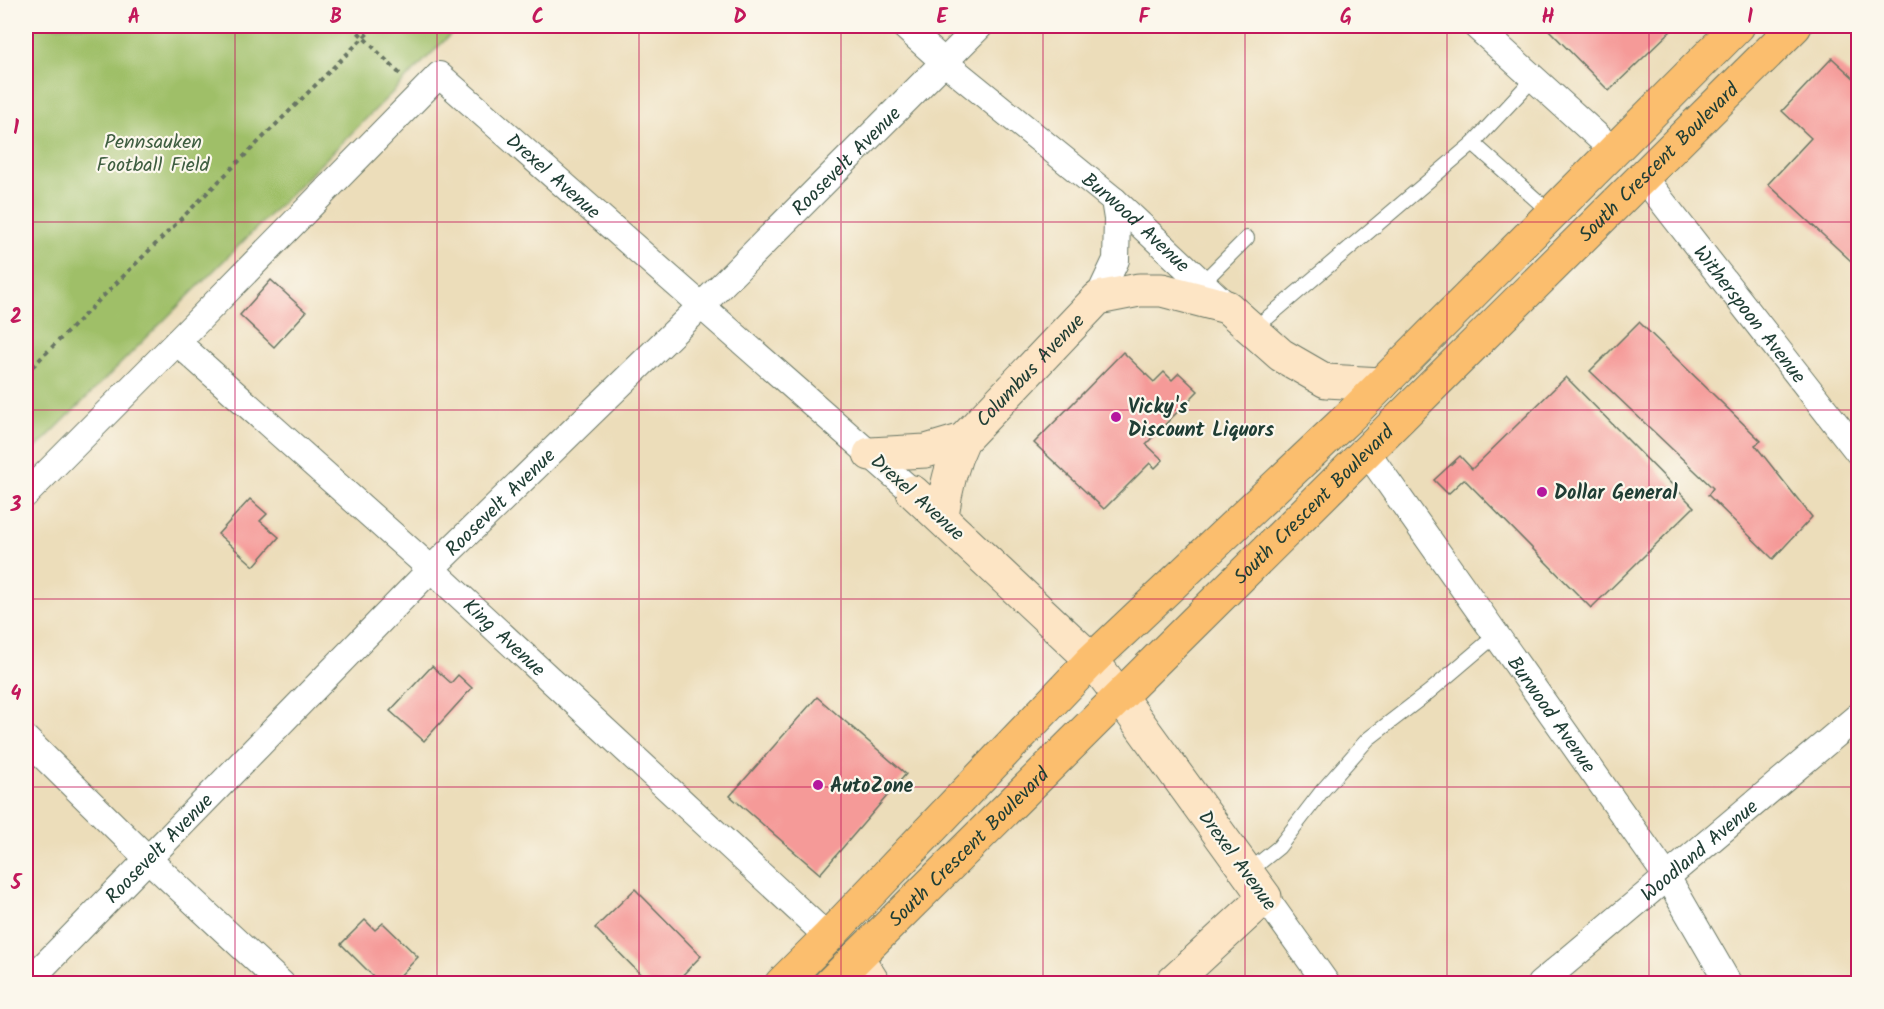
<svg xmlns="http://www.w3.org/2000/svg" width="1884" height="1009" font-family="Kalam,sans-serif">
<style>
.green{fill:#9fbf67;stroke:#5f7e4e;stroke-width:1.5}
.building{fill:#f59a98}
.lines{fill:none;stroke-linecap:round;stroke-linejoin:round}
.lane-casing{stroke:#677563;stroke-width:16}
.street-casing{stroke:#677563;stroke-width:28}
.secondary-casing{stroke:#677563;stroke-width:35}
.highway-casing{stroke:#677563;stroke-width:35}
.path{stroke:#677563;stroke-width:4;stroke-dasharray:4.5 4.5;stroke-linecap:butt}
.lane{stroke:#fff;stroke-width:14}
.street{stroke:#fff;stroke-width:26}
.secondary{stroke:#fde5c5;stroke-width:33}
.highway{stroke:#fbbe6e;stroke-width:33}
.grid{fill:none;stroke:#c2185b;stroke-width:1.5;stroke-opacity:0.55}
.poi-dot{fill:#b5179e;stroke:#fbf7ec;stroke-width:2}
.labels{text-anchor:middle;stroke-width:4.5;stroke-linejoin:round;paint-order:stroke}
.park-label{font-size:20px;fill:#3f5e41;stroke:#fbf7ec}
.street-label{font-size:20px;fill:#1f3d34;stroke:#fbf7ec}
.poi-label{font-size:20px;font-weight:bold;fill:#1f3d34;stroke:#fbf7ec;text-anchor:start}
.neatline{fill:none;stroke:#c2185b;stroke-width:2}
.grid-label{font-size:20px;text-anchor:middle;font-weight:bold;fill:#c2185b}
</style>
<rect width="100%" height="100%" fill="#fbf7ec"/>
<filter id="ink" filterUnits="userSpaceOnUse"><feTurbulence type="fractalNoise" baseFrequency=".0167" numOctaves="2"/><feDisplacementMap in="SourceGraphic" scale="12" xChannelSelector="R" yChannelSelector="G"/><feConvolveMatrix kernelMatrix="1 2 1 2 8 2 1 2 1" color-interpolation-filters="sRGB"/></filter>
<filter id="wash" filterUnits="userSpaceOnUse"><feTurbulence type="fractalNoise" baseFrequency=".008" numOctaves="4" result="noise"/><feDisplacementMap in="SourceGraphic" scale="24" xChannelSelector="R" yChannelSelector="G"/><feGaussianBlur stdDeviation="1.35" result="paint"/><feColorMatrix in="noise" values="0 0 0 0 0 0 0 0 0 0 0 0 0 0 0 0 0 1.4 0 .05"/><feComposite in="paint" operator="in"/></filter>
<g filter="url(#wash)">
<rect width="100%" height="100%" fill="#ecddba"/>
<path class="green" d="M 26,26 L 459,26 L 26,458 Z"/>
<g id="blocks">
<g class="building">
<path d="M 1545,26 L 1676,26 L 1609,91 Z"/>
<path d="M 1832,58 L 1858,82 L 1858,252 L 1851,261 L 1768,184 L 1811,138 L 1782,111 Z"/>
<path d="M 271,280 L 306,312 L 274,347 L 240,315 Z"/>
<path d="M 1639,322 L 1761,441 L 1755,445 L 1812,517 L 1773,559 L 1708,495 L 1713,488 L 1590,371 Z"/>
<path d="M 1123,352 L 1154,382 L 1164,372 L 1172,380 L 1179,373 L 1198,391 L 1146,444 L 1163,460 L 1155,468 L 1150,463 L 1104,509 L 1034,443 Z"/>
<path d="M 1566,377 L 1694,507 L 1591,608 L 1464,479 L 1448,494 L 1434,480 L 1460,456 L 1472,469 Z"/>
<path d="M 250,499 L 267,514 L 260,521 L 279,537 L 254,566 L 218,534 Z"/>
<path d="M 432,666 L 451,683 L 458,675 L 472,688 L 424,741 L 390,711 Z"/>
<path d="M 817,697 L 906,774 L 820,874 L 730,796 Z"/>
<path d="M 635,889 L 701,956 L 674,984 L 650,984 L 595,928 Z"/>
<path d="M 365,920 L 375,930 L 383,923 L 418,957 L 392,984 L 381,984 L 341,944 Z"/>
</g>
</g>
</g>
<g filter="url(#ink)">
<use href="#blocks" fill-opacity="0" stroke="#677563" stroke-width="1.5"/>
<g class="lines">
<g class="lane-casing">
<g id="lane">
<path d="M 1473,143 L 1552,214"/>
<path d="M 1202,283 L 1247,238"/>
<path d="M 1253,330 L 1473,143 L 1534,78"/>
<path d="M 1247,873 L 1279,847 L 1322,791 L 1368,739 L 1429,692 L 1496,635"/>
</g>
</g>
<g class="street-casing">
<g id="street">
<path id="s1" d="M 904,26 L 944,62 L 1114,200 L 1227,306"/>
<path d="M 1476,26 L 1614,151"/>
<path id="s2" d="M 1643,177 L 1858,452"/>
<path d="M 1098,298 L 1116,260 L 1117,219 L 1114,200"/>
<path id="s3" d="M 177,342 L 431,569 L 828,937"/>
<path id="s4" d="M 1367,452 L 1667,877 L 1729,984"/>
<path id="s5" d="M 26,494 L 177,342 L 439,75 L 913,492"/>
<path d="M 26,739 L 148,859 L 282,984"/>
<path d="M 1265,897 L 1327,984"/>
<path id="s6" d="M 26,984 L 431,569 L 701,306 L 980,26"/>
<path id="s7" d="M 1540,984 L 1858,716"/>
</g>
</g>
<g class="secondary-casing">
<g id="secondary">
<path d="M 870,454 L 926,451 L 963,440"/>
<path d="M 913,492 L 1092,660 L 1120,697 L 1265,897 L 1171,984"/>
<path id="s8" d="M 942,518 C 945,490 951,465 963,440 L 1098,298 L 1139,290 L 1162,290 L 1227,307 L 1281,355 L 1326,381 L 1382,384"/>
<path d="M 857,957 L 874,984"/>
</g>
</g>
<g class="highway-casing">
<g id="highway">
<path d="M 781,984 L 828,937 L 1092,660 L 1348,418 L 1738,26"/>
<path id="s9" d="M 830,984 L 1795,26"/>
</g>
</g>
<g class="path">
<path d="M 352,26 L 400,74"/>
<path d="M 26,373 L 375,26"/>
</g>
<use href="#lane" class="lane"/>
<use href="#street" class="street"/>
<use href="#secondary" class="secondary"/>
<use href="#highway" class="highway"/>
</g>
</g>
<path class="grid" d="M 235,26 L 235,984M 437,26 L 437,984M 639,26 L 639,984M 841,26 L 841,984M 1043,26 L 1043,984M 1245,26 L 1245,984M 1447,26 L 1447,984M 1649,26 L 1649,984M 26,222 L 1858,222M 26,410 L 1858,410M 26,599 L 1858,599M 26,787 L 1858,787"/>
<g class="poi-dot">
<circle cx="1116" cy="417" r="6"/>
<circle cx="1542" cy="492" r="6"/>
<circle cx="818" cy="785" r="6"/>
</g>
<g class="labels">
<g class="park-label">
<text x="153" y="148">Pennsauken<tspan x="153" dy="23">Football Field</tspan></text>
</g>
<g class="street-label">
<text dy="7" stroke="none"><textPath href="#s6" startOffset="1162">Roosevelt Avenue</textPath></text>
<text dy="7" stroke="none"><textPath href="#s9" startOffset="1167">South Crescent Boulevard</textPath></text>
<text dy="7" stroke="none"><textPath href="#s5" startOffset="741">Drexel Avenue</textPath></text>
<text dy="7" stroke="none"><textPath href="#s1" startOffset="304">Burwood Avenue</textPath></text>
<text dy="7" stroke="none"><textPath href="#s2" startOffset="174">Witherspoon Avenue</textPath></text>
<text dy="7" stroke="none"><textPath href="#s8" startOffset="178">Columbus Avenue</textPath></text>
<text transform="translate(918 497) rotate(42)" y="7">Drexel Avenue</text>
<text dy="7" stroke="none"><textPath href="#s6" startOffset="676">Roosevelt Avenue</textPath></text>
<text dy="7" stroke="none"><textPath href="#s9" startOffset="681">South Crescent Boulevard</textPath></text>
<text dy="7" stroke="none"><textPath href="#s3" startOffset="441">King Avenue</textPath></text>
<text dy="7" stroke="none"><textPath href="#s4" startOffset="321">Burwood Avenue</textPath></text>
<text dy="7" stroke="none"><textPath href="#s9" startOffset="195">South Crescent Boulevard</textPath></text>
<text dy="7" stroke="none"><textPath href="#s6" startOffset="190">Roosevelt Avenue</textPath></text>
<text dy="7" stroke="none"><textPath href="#s7" startOffset="208">Woodland Avenue</textPath></text>
<text transform="translate(1238 860) rotate(54)" y="7">Drexel Avenue</text>
</g>
<g class="poi-label">
<text x="1128" y="413">Vicky's<tspan x="1128" dy="23">Discount Liquors</tspan></text>
<text x="1554" y="499">Dollar General</text>
<text x="830" y="792">AutoZone</text>
</g>
</g>
<rect width="1884" height="1009" fill="none" stroke="#fbf7ec" stroke-width="66"/>
<rect x="33" y="33" width="1818" height="943" class="neatline"/>
<g class="grid-label">
<text x="134" y="23">A</text>
<text x="336" y="23">B</text>
<text x="538" y="23">C</text>
<text x="740" y="23">D</text>
<text x="942" y="23">E</text>
<text x="1144" y="23">F</text>
<text x="1346" y="23">G</text>
<text x="1548" y="23">H</text>
<text x="1750" y="23">I</text>
<text x="16" y="134">1</text>
<text x="16" y="323">2</text>
<text x="16" y="511">3</text>
<text x="16" y="700">4</text>
<text x="16" y="889">5</text>
</g>
</svg>
